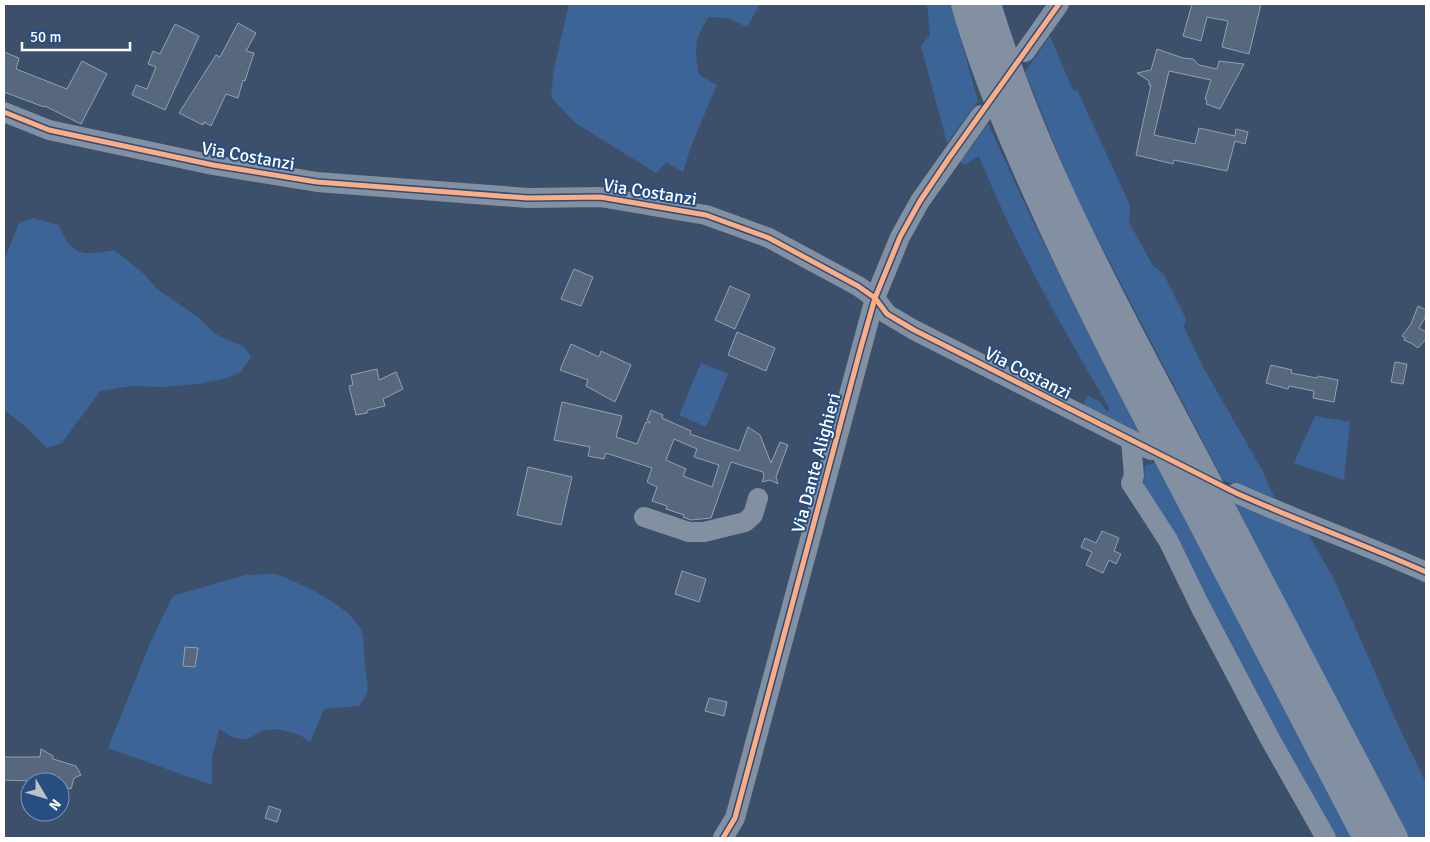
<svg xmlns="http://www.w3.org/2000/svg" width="1430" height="842" font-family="Signika,sans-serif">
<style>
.green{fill:#3d6496}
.building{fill:#57687e;stroke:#95a0b1;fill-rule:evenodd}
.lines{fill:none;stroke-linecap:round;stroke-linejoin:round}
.minor{stroke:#8290a2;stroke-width:20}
.highway{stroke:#8290a2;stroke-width:28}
.highway-bridge{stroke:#8290a2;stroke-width:28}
.cycleway-casing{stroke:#284d80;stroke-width:8}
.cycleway{stroke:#ffac80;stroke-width:5}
.labels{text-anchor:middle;stroke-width:4;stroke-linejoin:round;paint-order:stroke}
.street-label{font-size:18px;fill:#fff;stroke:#284d80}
</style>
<rect width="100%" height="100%" fill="#3c506c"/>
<g class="green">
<path d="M 569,4 L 760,4 L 747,27 L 728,18 L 709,17 C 693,39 695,49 699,75 L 717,85 L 691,146 L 683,172 L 666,162 L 656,173 L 574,122 L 551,97 L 554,69 Z"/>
<path d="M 927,4 L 951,4 L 978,101 L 947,143 L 921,46 L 930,35 Z"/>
<path d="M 1050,36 L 1073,90 L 1078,92 L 1129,203 L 1130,211 L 1129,222 L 1153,266 L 1163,273 L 1186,319 L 1184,327 L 1203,367 L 1262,470 L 1274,497 L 1270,498 L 1223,480 L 1076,197 L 1025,72 Z"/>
<path d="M 988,124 L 1032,219 L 1073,302 L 1148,444 L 1079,411 L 1088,396 L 1100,402 L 1107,412 L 1110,409 C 1062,327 1014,244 979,156 L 964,165 L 960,162 Z"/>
<path d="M 32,218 L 59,225 C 71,257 84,256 114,250 L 144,274 L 157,289 L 199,318 L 215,334 L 244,347 L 251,357 L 241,372 L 227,378 L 198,384 L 164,387 L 131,386 L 100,391 L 62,443 L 47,448 L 25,426 L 4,410 L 4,261 L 19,223 Z"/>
<path d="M 701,363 L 728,374 L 706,427 L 679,415 Z"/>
<path d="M 1315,416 L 1350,422 L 1344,480 L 1294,463 Z"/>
<path d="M 1157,462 L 1356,838 L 1332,838 L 1140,488 L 1144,480 L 1145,466 Z"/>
<path d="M 1231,499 L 1305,529 L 1333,577 L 1398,725 L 1426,783 L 1426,838 L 1407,838 Z"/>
<path d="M 276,574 C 301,584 346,603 360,628 C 365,636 364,657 365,666 C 367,684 372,691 359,706 L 324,709 L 310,742 C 301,733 275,726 262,731 C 257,733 251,738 245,739 C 237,741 226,733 219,729 L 212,757 L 212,785 L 108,748 L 151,641 L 173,596 L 245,575 Z"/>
</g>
<g class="building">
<path d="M 1192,4 L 1261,4 L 1249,54 L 1222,47 L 1228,21 L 1207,17 L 1201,41 L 1183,36 Z"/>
<path d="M 238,23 L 256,33 L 246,51 L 254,53 L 245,81 L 243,80 L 238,98 L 226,94 L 211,126 L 204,122 L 203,125 L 179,113 L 216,55 L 220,57 Z"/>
<path d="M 175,24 L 199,36 L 165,110 L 132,95 L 136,85 L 147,89 L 156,67 L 148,64 L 153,51 L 160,54 Z"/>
<path d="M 1157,49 L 1183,58 L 1193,59 L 1199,65 L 1217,69 L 1219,61 L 1244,64 L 1220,109 L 1206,104 L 1207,100 L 1205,99 L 1211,80 L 1169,71 L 1154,135 L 1195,144 L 1199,128 L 1235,136 L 1236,129 L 1248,132 L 1245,144 L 1235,141 L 1227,171 L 1174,160 L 1173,164 L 1136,155 L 1151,85 L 1149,85 L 1149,81 L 1137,73 L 1151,70 Z"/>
<path d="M 4,52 L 19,58 L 16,69 L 67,89 L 82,61 L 107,74 L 81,124 L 45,106 L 44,107 L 4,92 Z"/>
<path d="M 574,269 L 593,277 L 581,306 L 561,299 Z"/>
<path d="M 730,286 L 750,295 L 735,329 L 715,320 Z"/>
<path d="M 1418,306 L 1426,310 L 1426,316 L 1419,328 L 1426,332 L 1426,339 L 1418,348 L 1411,343 L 1404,340 L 1405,338 L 1402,336 L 1411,324 Z"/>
<path d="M 737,332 L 775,348 L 766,371 L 728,355 Z"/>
<path d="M 571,344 L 599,357 L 601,351 L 631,365 L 615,402 L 586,386 L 588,380 L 560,370 Z"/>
<path d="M 1395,362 L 1407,364 L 1403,384 L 1391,382 Z"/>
<path d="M 1271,365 L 1292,370 L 1291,373 L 1317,378 L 1318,376 L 1338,380 L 1334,402 L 1313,398 L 1314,391 L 1289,386 L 1288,389 L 1266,383 Z"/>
<path d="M 377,369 L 379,380 L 396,372 L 403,389 L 383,399 L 385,406 L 368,410 L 367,413 L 356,415 L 349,386 L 353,385 L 351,375 Z"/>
<path d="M 562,402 L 622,416 L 616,437 L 637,444 L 646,422 L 650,423 L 650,422 L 647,420 L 651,410 L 663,415 L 662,418 L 691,431 L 690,434 L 739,451 L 748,427 L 760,435 L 771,463 L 780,442 L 788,445 L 776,477 L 778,484 L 770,480 L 762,482 L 764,476 L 763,472 L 731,462 L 711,518 L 691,520 L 683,517 L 684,515 L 666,509 L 667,506 L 652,501 L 657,487 L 647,482 L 652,468 L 606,453 L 604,459 L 588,456 L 590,447 L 554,440 ZM 674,439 L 697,449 L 694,457 L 719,465 L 712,487 L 683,476 L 686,469 L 666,460 Z"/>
<path d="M 528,467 L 572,477 L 561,525 L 517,515 Z"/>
<path d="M 1102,531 L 1119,538 L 1114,551 L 1121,554 L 1116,564 L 1109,560 L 1103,573 L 1086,565 L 1092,552 L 1081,547 L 1085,538 L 1096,543 Z"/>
<path d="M 682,571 L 706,579 L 699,602 L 675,594 Z"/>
<path d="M 185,647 L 198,648 L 195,667 L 183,666 Z"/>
<path d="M 709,698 L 727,702 L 724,716 L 705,711 Z"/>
<path d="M 41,749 L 53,756 L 53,759 L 76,766 L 81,775 L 74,778 L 71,789 L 60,786 L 60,782 L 4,780 L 4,757 L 40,757 Z"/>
<path d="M 269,806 L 281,810 L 277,822 L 265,818 Z"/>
</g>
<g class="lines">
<g class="minor">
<path d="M 1025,52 L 1059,4"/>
<path d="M 4,112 L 49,130 L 213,165 L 317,182 L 528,198 L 600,197 L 706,215 L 769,238 L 858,286 L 875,298 L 887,314 L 914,330 L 1151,450"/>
<path d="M 1131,440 L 1134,476 L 1131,483 L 1168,540 L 1199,604 L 1270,739 L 1326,838"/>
<path d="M 1236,493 C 1298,521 1363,544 1426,572"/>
<path d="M 644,517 L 689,532 L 704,532 L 745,522 L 753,515 L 758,498"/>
<path d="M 723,838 L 735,818 L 875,298 L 900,237 L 920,201 L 981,115"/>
</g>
<g class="highway">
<path d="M 965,4 C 984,71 1011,135 1040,199 C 1077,281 1117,360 1159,440"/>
<path d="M 987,4 C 1036,167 1120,315 1199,466"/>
<path d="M 1178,476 L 1367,838"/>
<path d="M 1215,496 L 1394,838"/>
</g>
<g class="highway-bridge">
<path d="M 1159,440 L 1178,476"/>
<path d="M 1199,466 L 1215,496"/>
</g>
<g class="cycleway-casing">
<g id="cycleway">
<path d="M 4,112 L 49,130 L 213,165 L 317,182 L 528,198 L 600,197 L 706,215 L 769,238 L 858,286 L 875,298 L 887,314 L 914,330 L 1236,493 C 1298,521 1363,544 1426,572"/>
<path d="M 723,838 L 735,818 L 861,347 L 875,298 L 900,237 L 920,201 L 949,158 L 1059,4"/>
</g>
</g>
<use href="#cycleway" class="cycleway"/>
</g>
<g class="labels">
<g class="street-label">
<text transform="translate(248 156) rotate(10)" y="6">Via Costanzi</text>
<text transform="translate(650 192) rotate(9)" y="6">Via Costanzi</text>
<text transform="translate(1028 373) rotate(27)" y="6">Via Costanzi</text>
<text transform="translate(816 463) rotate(-75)" y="6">Via Dante Alighieri</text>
</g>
</g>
<rect width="1430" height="842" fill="none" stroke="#ffffff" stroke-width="10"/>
<g transform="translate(45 797) rotate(128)"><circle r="24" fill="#284d80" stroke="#7e94b3"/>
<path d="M0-4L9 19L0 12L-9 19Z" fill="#bbc2cc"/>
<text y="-8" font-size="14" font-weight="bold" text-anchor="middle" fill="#ffffff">N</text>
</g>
<path d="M22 42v8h108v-8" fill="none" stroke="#ffffff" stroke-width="2.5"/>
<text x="30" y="42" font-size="15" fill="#ffffff" stroke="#284d80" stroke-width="4" paint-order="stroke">50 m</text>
</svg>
